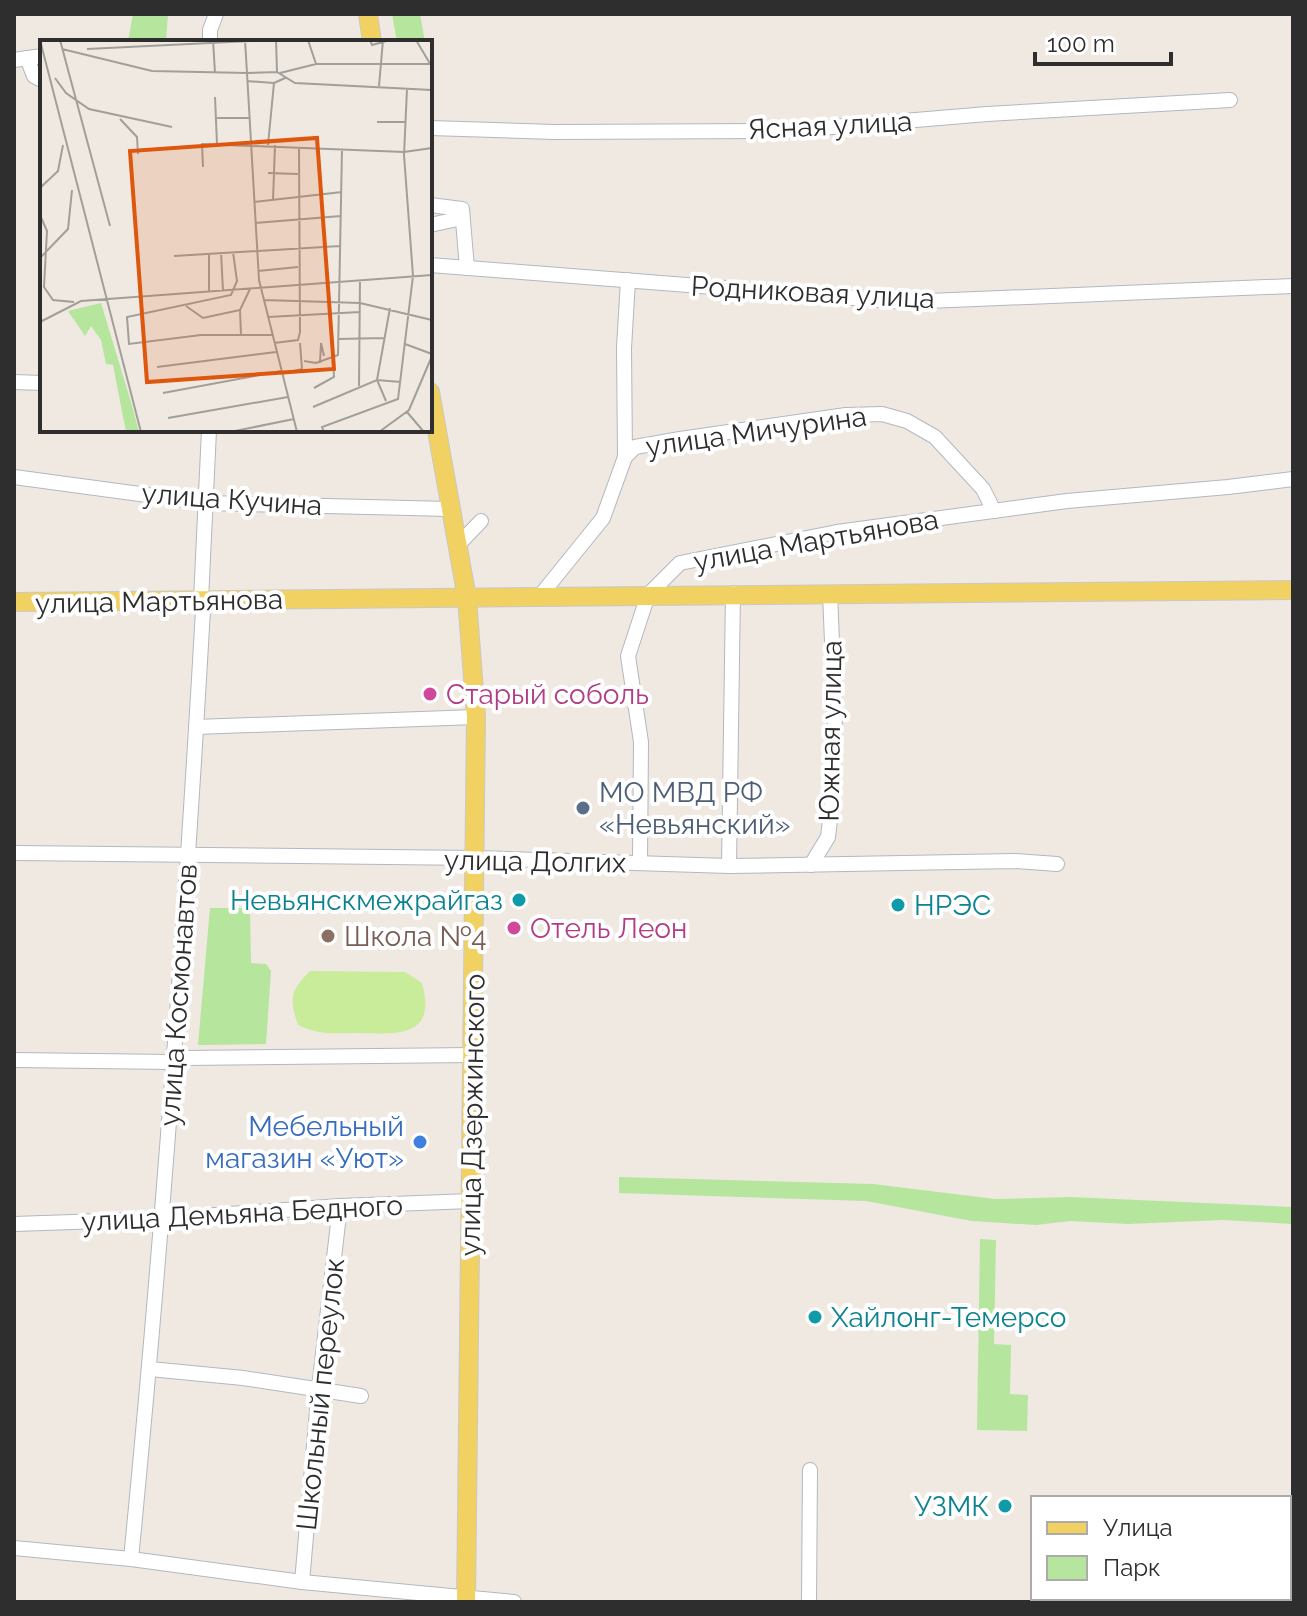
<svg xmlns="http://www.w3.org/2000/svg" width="1307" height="1616" font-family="Raleway,sans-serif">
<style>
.green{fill:#b6e59e}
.pitch{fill:#c9ec9a}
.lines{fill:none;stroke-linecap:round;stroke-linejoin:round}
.minor-casing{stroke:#b4b7c1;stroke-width:16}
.major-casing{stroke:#c9c9c9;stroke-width:20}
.minor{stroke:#fff;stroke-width:14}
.major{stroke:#f2d163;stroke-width:18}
.rail{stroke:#a3a6b8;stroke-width:3}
.hotel-dot{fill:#d1479c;stroke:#fff;stroke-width:3}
.service-dot{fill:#5c6f8a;stroke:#fff;stroke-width:3}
.culture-dot{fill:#0f9aa8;stroke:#fff;stroke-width:3}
.education-dot{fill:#8d6e63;stroke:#fff;stroke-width:3}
.shop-dot{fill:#3f7fe0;stroke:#fff;stroke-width:3}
.labels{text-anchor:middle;stroke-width:8;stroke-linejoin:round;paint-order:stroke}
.street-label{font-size:28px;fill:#2e2e2e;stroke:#fff}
.hotel-label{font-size:28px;fill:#b23c85;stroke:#fff;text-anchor:start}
.service-label{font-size:28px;fill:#4e5e75;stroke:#fff;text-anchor:start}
.culture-label{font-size:28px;fill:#0d838f;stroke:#fff;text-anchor:end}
.education-label{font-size:28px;fill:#785e54;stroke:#fff;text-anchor:start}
.shop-label{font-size:28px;fill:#366cbe;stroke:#fff;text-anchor:end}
.inset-road{fill:none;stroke:#a29e99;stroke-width:2}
.view{fill:#df570e;fill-opacity:0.15;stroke:#df570e;stroke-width:4}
.inset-edge{fill:none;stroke:#2e2e2e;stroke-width:4}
</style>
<rect width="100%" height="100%" fill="#efe9e1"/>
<g class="green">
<path d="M 133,14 L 168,14 L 166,42 L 128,41 Z"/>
<path d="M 392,14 L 420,14 L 425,42 L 397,42 Z"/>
<path d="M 210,908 L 250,908 L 251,963 L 266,964 L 271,971 L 266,1044 L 198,1045 Z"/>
<path d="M 619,1177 L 873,1184 L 995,1199 L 1070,1197 L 1293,1207 L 1293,1224 L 1223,1220 L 1128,1224 L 1070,1221 L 1036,1225 L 972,1221 L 866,1201 L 619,1193 Z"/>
<path d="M 980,1239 L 996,1240 L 994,1344 L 1011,1345 L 1010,1394 L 1028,1395 L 1027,1431 L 977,1430 Z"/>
</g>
<path class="pitch" d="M 310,971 L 405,972 L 422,983 C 437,1038 398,1034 359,1033 C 334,1033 321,1036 298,1025 C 289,998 290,991 310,971 Z"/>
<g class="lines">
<g class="minor-casing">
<g id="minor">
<path d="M 210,42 L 210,30 L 216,14"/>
<path d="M 27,58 L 34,76 L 42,80"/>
<path d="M 14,60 L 42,56"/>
<path d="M 430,128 L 554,132 L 785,131 L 987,114 L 1230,100"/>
<path d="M 430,205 L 462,209 L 467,268"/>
<path d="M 430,225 L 462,218"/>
<path d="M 430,265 L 904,302 L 1293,286"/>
<path d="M 14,382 L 42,383"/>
<path d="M 625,457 L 635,447 L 680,439 L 846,415 L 882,414 L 907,421 L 935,437 L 983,489 L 994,511"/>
<path d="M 14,477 L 206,503 L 450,509"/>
<path d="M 457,546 L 481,521"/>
<path d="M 540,596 L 603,518 L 625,457 L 624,348 L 628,280"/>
<path d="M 196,727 L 476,717"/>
<path d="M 14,853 L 476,858 L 729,866 L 1015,861 L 1057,864"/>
<path d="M 640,863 L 641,742 L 628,656 L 648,595 L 680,563 L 837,532 L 1067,501 L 1228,487 L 1293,479"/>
<path d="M 811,865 L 828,837 L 833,795 L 835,715 L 830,593"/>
<path d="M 729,866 L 733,593"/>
<path d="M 14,1060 L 173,1062 L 184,1058 L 473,1055"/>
<path d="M 14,1224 L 161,1219 L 340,1206 L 471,1201"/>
<path d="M 150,1369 L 243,1378 L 361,1396"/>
<path d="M 14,1548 L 131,1559 L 302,1582 L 514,1602"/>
<path d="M 131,1559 C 162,1243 185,926 203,610 L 201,600 L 209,430"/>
<path d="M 302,1582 L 319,1388 L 340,1206"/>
<path d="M 809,1602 L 810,1470"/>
</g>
</g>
<g class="major-casing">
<g id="major">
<path d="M 368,14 L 372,42"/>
<path d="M 430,392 L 467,598 L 476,717 L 466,1602"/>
<path d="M 14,602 L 1293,590"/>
</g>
</g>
<use href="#minor" class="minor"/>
<use href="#major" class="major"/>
<path class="rail" d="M 1252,1602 L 1252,1598"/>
</g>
<g class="hotel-dot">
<circle cx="430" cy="694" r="8"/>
<circle cx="514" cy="928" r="8"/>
</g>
<circle class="service-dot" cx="583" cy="808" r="8"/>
<g class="culture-dot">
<circle cx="519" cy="900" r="8"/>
<circle cx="898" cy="905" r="8"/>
<circle cx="815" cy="1317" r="8"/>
<circle cx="1005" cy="1506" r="8"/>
</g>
<circle class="education-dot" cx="328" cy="936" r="8"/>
<circle class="shop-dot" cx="420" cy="1142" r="8"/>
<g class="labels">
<g class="street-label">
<text transform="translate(830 125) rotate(-3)" y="10">Ясная улица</text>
<text transform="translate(813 292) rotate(3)" y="10">Родниковая улица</text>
<text transform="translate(756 431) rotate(-8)" y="10">улица Мичурина</text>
<text transform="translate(232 499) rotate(4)" y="10">улица Кучина</text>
<text transform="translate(816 540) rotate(-10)" y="10">улица Мартьянова</text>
<text transform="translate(159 601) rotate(-1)" y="10">улица Мартьянова</text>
<text transform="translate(830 731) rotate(-89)" y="10">Южная улица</text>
<text transform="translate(535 861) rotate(1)" y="10">улица Долгих</text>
<text transform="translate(178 995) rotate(-86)" y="10">улица Космонавтов</text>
<text transform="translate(472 1115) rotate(-89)" y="10">улица Дзержинского</text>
<text transform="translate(242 1213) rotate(-3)" y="10">улица Демьяна Бедного</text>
<text transform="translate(320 1394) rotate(-84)" y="10">Школьный переулок</text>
</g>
<g class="hotel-label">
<text x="446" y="704">Старый соболь</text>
<text x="530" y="938">Отель Леон</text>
</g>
<g class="service-label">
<text x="599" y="802">МО МВД РФ<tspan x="599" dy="32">«Невьянский»</tspan></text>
</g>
<g class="culture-label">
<text x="503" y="910">Невьянскмежрайгаз</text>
<text x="914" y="915" text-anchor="start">НРЭС</text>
<text x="831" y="1327" text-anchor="start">Хайлонг-Темерсо</text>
<text x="989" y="1516">УЗМК</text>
</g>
<g class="education-label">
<text x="344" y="946">Школа №4</text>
</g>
<g class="shop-label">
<text x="404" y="1136">Мебельный<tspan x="404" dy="32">магазин «Уют»</tspan></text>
</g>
</g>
<g transform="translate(40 40)">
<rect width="392" height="392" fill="#efe9e1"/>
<path d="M 61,263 L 91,362 L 99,392 L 86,392 L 73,325 L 66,324 L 61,300 L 51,286 L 45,296 L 28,271 Z" fill="#b6e59e"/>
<path class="inset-road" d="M 0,0 L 101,392M 20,0 L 70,186M 173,0 L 175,33M 236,0 L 237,32M 268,0 L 276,24M 330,0 L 332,5 L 350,0M 376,0 L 392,27M 22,9 L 112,31 L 207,33 L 205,0M 47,9 L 233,0M 240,33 L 276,24 L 392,24M 15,38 L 26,53 L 49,69 L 132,87M 207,41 L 234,43M 339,46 L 343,0M 175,57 L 177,104M 177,78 L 210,78M 80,79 L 97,97 L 98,114M 337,82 L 366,82M 228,105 L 234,43 L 245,38M 163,127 L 162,104 L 364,112 L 392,108M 228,133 L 258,134M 0,148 L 18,131 L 23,105M 233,160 L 235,105M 214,162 L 302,152M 0,175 L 7,191 L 4,247 L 13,260 L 34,262M 215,183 L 301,176M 181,212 L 183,251M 193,212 L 197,241 L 191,255 L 87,277 L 89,304 L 161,295 L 232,295M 134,216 L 300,206M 0,218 L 28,189 L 32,150M 218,231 L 258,227M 169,252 L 169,213M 224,260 L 320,263 L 392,280M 146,266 L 163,278 L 200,270M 228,277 L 320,272M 0,282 L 41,261 L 392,235M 201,295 L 200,270 L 210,249M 298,299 L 344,298M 234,303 L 258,300 L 260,292 L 259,107M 365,304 L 392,314M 264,321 L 276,323 L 298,315 L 302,109M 280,323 L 281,303 L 284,316M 117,327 L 236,312M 242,334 L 262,329 L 260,303M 319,346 L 320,240M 274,348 L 294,337 L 293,320M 123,353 L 241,331M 346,361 L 337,340 L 350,268M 273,367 L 337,340 L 361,342M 367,372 L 384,392M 128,378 L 248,357M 190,392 L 254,379M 257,392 L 219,240 L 207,33 L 237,32 L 255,43 L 392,50M 284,392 L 282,387 L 358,359 L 373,236 L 364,115 L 367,49M 339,392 L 369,370 L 392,316"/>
<path class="view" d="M 277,98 L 294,329 L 107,342 L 90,111 Z"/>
<rect width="392" height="392" class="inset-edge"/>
</g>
<rect width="1307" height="1616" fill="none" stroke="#2e2e2e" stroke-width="32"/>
<rect x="1031" y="1496" width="260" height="104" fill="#ffffff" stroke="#ababab" stroke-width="2"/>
<rect x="1047" y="1522" width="40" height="12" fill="#f2d163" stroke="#ababab" stroke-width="2"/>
<text x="1103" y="1536" font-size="24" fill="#2e2e2e">Улица</text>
<rect x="1047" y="1556" width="40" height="24" fill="#b6e59e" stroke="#ababab" stroke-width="2"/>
<text x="1103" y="1576" font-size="24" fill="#2e2e2e">Парк</text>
<path d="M1035 52v12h136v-12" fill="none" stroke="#2e2e2e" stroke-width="4"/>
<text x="1047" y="52" font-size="24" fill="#2e2e2e" stroke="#ffffff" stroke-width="6" paint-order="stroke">100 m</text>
</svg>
